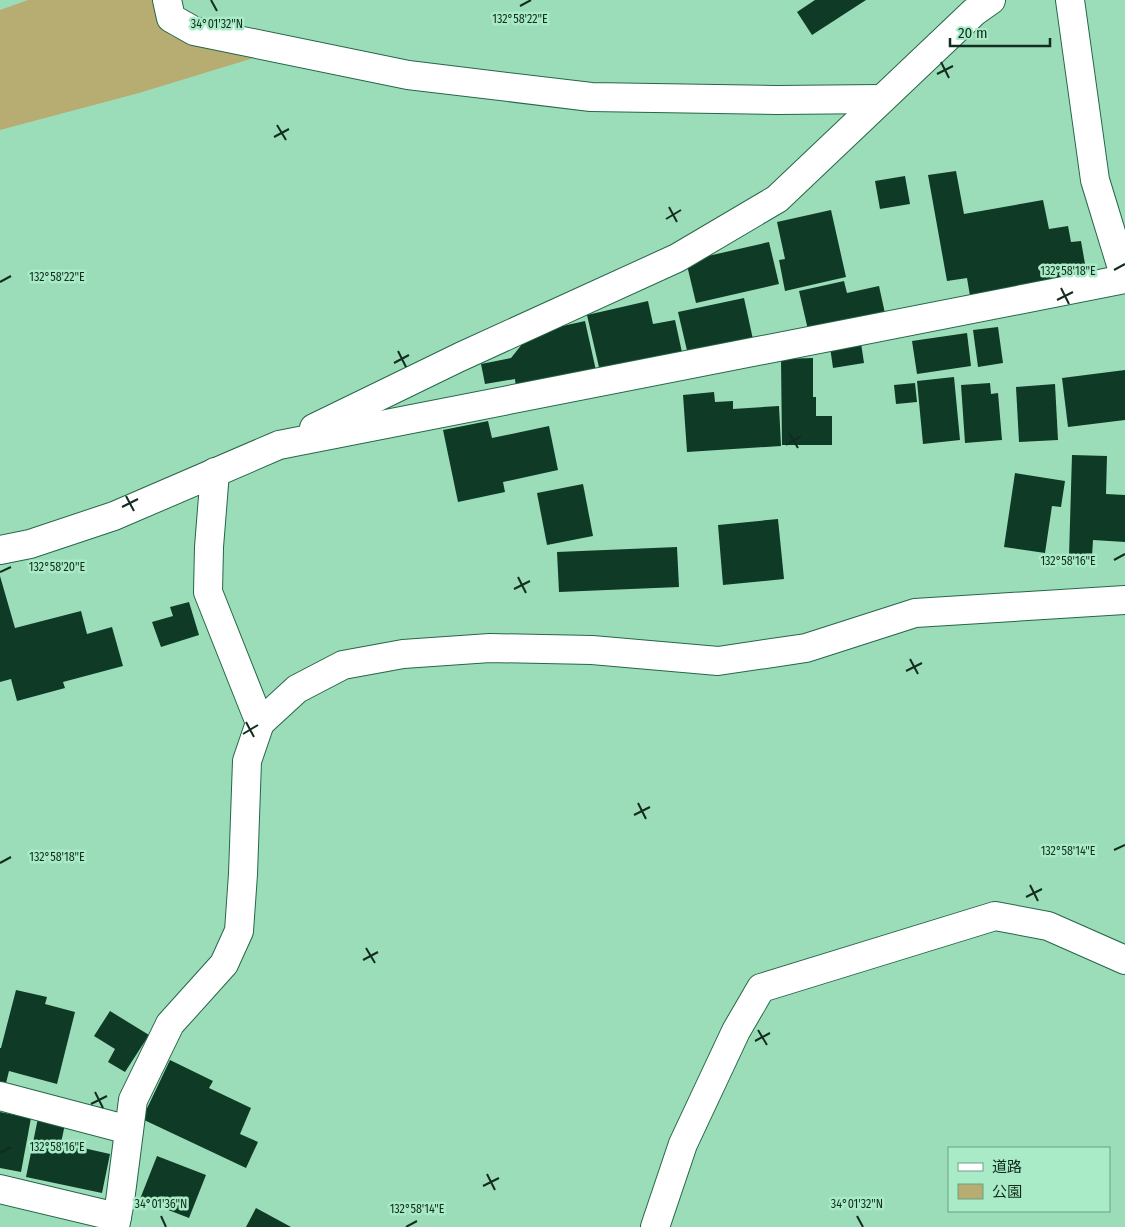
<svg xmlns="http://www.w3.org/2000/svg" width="1125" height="1227" font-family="'Fira Sans Condensed','Noto Sans JP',sans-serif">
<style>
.green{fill:#b7ac71}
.building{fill:#0f3a26}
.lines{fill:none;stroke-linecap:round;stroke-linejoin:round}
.minor-casing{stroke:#266647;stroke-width:30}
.minor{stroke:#fff;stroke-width:28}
.ticks{fill:none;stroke:#122c1f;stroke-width:2}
.ticks-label{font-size:12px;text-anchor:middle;fill:#122c1f;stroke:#a9ebc6;stroke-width:5;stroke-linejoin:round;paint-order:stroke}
</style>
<rect width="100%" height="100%" fill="#9cddb9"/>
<path class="green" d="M 28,0 L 157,0 L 161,18 L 171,36 L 260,56 L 139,93 L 0,130 L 0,10 Z"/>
<g class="building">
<path d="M 815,0 L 866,0 L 812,35 L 797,12 Z"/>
<path d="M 956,171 L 964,214 L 1043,200 L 1049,229 L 1068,226 L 1071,242 L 1081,241 L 1088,281 L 971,302 L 967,278 L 947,281 L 928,175 Z"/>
<path d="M 905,176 L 910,204 L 880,209 L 875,181 Z"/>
<path d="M 831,210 L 846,277 L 785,291 L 779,260 L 785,259 L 777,222 Z"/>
<path d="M 769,242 L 779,284 L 696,303 L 686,261 Z"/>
<path d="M 844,281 L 847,293 L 879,286 L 886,318 L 809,334 L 799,291 Z"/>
<path d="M 744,298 L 754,344 L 689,359 L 678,312 Z"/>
<path d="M 648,301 L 653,324 L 675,320 L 683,357 L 601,376 L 587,315 Z"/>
<path d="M 585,321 L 597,375 L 516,388 L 515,379 L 485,384 L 481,364 L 511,358 L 531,333 Z"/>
<path d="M 998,327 L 1003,363 L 978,367 L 973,330 Z"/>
<path d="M 967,333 L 971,366 L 917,374 L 912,341 Z"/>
<path d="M 861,343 L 864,363 L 833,368 L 830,347 Z"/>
<path d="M 813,358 L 813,397 L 816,397 L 816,416 L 832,416 L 832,445 L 782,445 L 781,359 Z"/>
<path d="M 1125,370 L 1125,420 L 1068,427 L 1062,378 Z"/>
<path d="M 954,377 L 960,440 L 923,444 L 917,381 Z"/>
<path d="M 915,383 L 917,402 L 896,404 L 894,385 Z"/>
<path d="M 990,383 L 991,394 L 998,393 L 1002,440 L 965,443 L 961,385 Z"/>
<path d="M 1055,384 L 1058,440 L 1019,442 L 1016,387 Z"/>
<path d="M 714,392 L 715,402 L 733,401 L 733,409 L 779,406 L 781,446 L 687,452 L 683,395 Z"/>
<path d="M 488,421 L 492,438 L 549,426 L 558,470 L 503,482 L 505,492 L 458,502 L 443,430 Z"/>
<path d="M 1072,455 L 1107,456 L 1106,494 L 1125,495 L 1125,542 L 1093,540 L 1092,557 L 1069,556 Z"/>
<path d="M 1015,473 L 1065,481 L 1061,507 L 1052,506 L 1045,553 L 1004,547 Z"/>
<path d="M 583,484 L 593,536 L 547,545 L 537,493 Z"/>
<path d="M 778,519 L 784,579 L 723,585 L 718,525 Z"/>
<path d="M 677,547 L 679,587 L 559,592 L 557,552 Z"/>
<path d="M 0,576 L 15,628 L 81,611 L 87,634 L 112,627 L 123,666 L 63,682 L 65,688 L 17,701 L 11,679 L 0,682 Z"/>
<path d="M 189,602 L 199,635 L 161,647 L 152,622 L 173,616 L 170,607 Z"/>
<path d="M 16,990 L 47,997 L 45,1004 L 75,1012 L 57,1084 L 9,1071 L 6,1083 L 0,1082 L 0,1048 L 1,1048 Z"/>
<path d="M 110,1011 L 149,1035 L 125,1072 L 108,1062 L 115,1049 L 94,1036 Z"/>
<path d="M 170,1060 L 213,1081 L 209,1088 L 251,1108 L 240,1134 L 258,1142 L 246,1168 L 142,1119 Z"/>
<path d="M 0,1112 L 31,1118 L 21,1172 L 0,1168 Z"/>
<path d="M 38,1118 L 65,1124 L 61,1143 L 110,1154 L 102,1193 L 26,1177 Z"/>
<path d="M 157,1156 L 206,1175 L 189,1218 L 140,1199 Z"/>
<path d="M 256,1208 L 291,1227 L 246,1227 Z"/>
</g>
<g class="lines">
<g class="minor-casing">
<g id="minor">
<path d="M 167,0 L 171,18 L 194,31 L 408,75 L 591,97 L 777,100 L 882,99"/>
<path d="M 1070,0 L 1095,180 L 1125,278"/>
<path d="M 314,428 L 460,357 L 677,258 L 777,199 L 974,12 L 991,0"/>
<path d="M 0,550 L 30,544 L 114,516 L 279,445 L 1125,279"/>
<path d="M 260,723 L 297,689 L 343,665 L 403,654 L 490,648 L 592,650 L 718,661 L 806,648 L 915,613 L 1125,600"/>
<path d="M 0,1096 L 129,1130"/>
<path d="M 0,1189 L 117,1217"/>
<path d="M 115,1227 L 120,1201 L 133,1100 L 170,1024 L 224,964 L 239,931 L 243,874 L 247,761 L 260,723 L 208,592 L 209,547 L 215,472"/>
<path d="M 655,1227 L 683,1144 L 736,1031 L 761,988 L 995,916 L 1048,926 L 1125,960"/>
</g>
</g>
<use href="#minor" class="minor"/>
</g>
<path class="ticks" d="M 211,0 L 217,11M 520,6 L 531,0M 941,62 L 949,78M 937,74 L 953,66M 277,125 L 286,140M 274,137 L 289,129M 669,207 L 677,222M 666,219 L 681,210M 1114,270 L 1125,264M 0,282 L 11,276M 1061,288 L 1069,304M 1057,300 L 1073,292M 398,351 L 406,367M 394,363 L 409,355M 789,433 L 798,448M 786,445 L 801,436M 126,496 L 134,511M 122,507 L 138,499M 1114,560 L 1125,554M 0,572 L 11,567M 518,577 L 526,593M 514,589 L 530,581M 910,659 L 918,674M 906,671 L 922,663M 246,722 L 254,737M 243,734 L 258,725M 638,803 L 646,819M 634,815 L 650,807M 1114,850 L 1125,845M 0,863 L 11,857M 1030,885 L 1038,901M 1026,897 L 1042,889M 366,948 L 375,963M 363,960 L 378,952M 758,1030 L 767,1045M 755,1041 L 770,1033M 95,1092 L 103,1108M 91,1104 L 107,1096M 0,1153 L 11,1147M 487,1174 L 495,1190M 483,1186 L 499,1178M 161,1216 L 166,1227M 857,1216 L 863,1227M 406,1227 L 417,1221"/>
<g class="ticks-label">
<text x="520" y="23">132°58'22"E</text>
<text x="217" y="28">34°01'32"N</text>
<text x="1068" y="275">132°58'18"E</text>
<text x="57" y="281">132°58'22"E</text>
<text x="1068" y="565">132°58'16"E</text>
<text x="57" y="571">132°58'20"E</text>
<text x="1068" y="855">132°58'14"E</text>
<text x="57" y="861">132°58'18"E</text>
<text x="57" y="1151">132°58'16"E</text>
<text x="161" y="1208">34°01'36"N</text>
<text x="857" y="1208">34°01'32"N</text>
<text x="417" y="1213">132°58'14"E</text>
</g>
<rect x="948" y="1147" width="162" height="65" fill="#a9ebc6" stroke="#6d9f83"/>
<rect x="958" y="1163" width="25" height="8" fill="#ffffff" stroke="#6d9f83"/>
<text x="992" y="1172" font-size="15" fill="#122c1f">道路</text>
<rect x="958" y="1184" width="25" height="15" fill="#b7ac71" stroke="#6d9f83"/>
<text x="992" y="1197" font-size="15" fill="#122c1f">公園</text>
<path d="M950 38v8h100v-8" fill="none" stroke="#122c1f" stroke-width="2.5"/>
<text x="958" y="38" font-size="15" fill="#122c1f" stroke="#a9ebc6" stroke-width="4" paint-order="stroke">20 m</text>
</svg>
